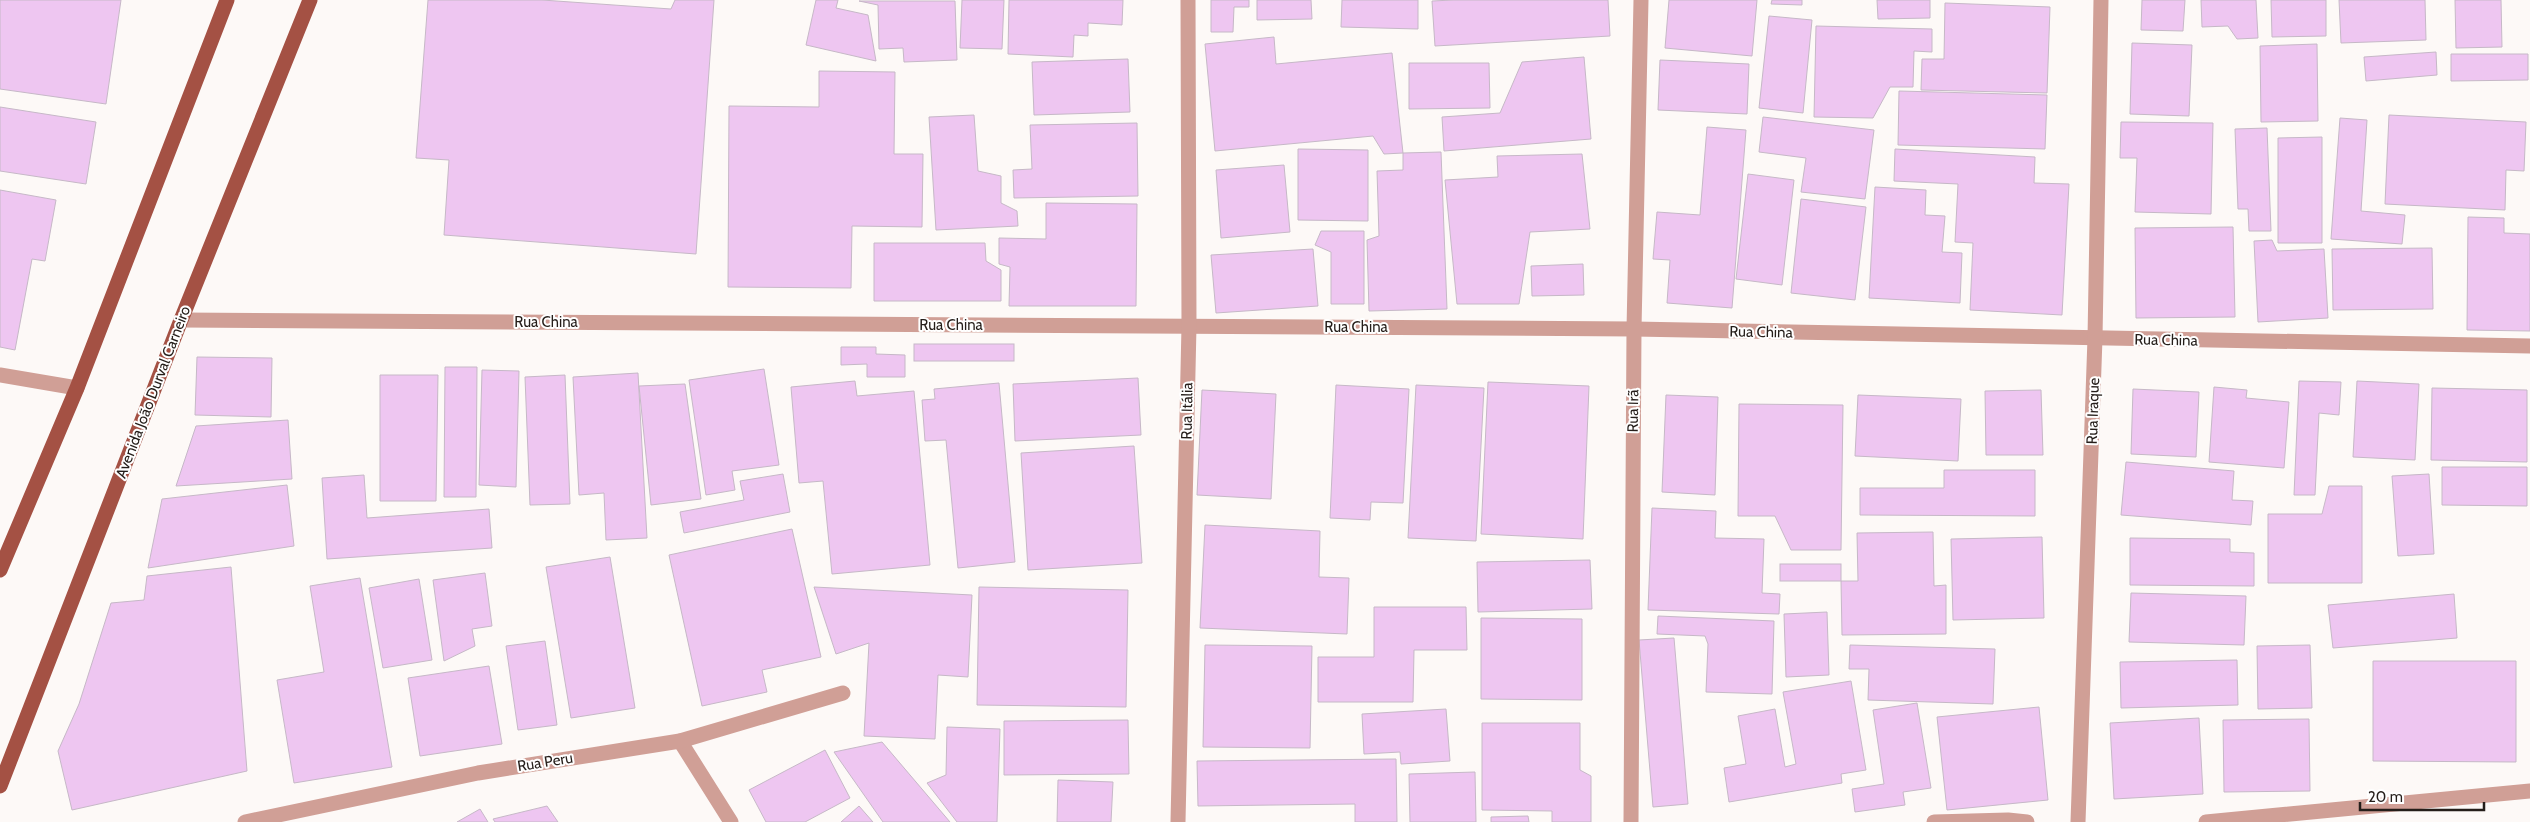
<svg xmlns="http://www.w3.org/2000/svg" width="2530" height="822" font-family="Cabin,sans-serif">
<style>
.building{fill:#eec6f1;stroke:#c6b8c7}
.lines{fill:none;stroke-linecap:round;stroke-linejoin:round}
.minor{stroke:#d09f96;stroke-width:15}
.major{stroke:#a45144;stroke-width:15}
.labels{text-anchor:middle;stroke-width:4;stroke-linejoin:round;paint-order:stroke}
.street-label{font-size:15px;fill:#251e1a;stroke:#fff}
</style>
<rect width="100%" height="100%" fill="#fdf9f7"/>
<g class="building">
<path d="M 0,0 L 121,0 L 106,104 L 0,89 Z"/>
<path d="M 428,0 L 542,0 L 671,9 L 675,0 L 714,0 L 696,254 L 444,235 L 449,160 L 416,158 Z"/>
<path d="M 816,0 L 838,0 L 836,8 L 868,15 L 876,61 L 806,45 Z"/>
<path d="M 962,0 L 1004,0 L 1002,49 L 960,48 Z"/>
<path d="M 1009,0 L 1123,0 L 1122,25 L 1088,23 L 1088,36 L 1074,35 L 1073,57 L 1008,54 Z"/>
<path d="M 1211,0 L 1249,0 L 1249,7 L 1234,7 L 1233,32 L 1211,32 Z"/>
<path d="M 1257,0 L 1311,0 L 1312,19 L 1257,20 Z"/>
<path d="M 1342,0 L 1418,0 L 1418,29 L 1341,27 Z"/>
<path d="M 1453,0 L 1608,0 L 1610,36 L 1435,46 L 1432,1 Z"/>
<path d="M 1669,0 L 1757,0 L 1752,56 L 1665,48 Z"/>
<path d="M 1772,0 L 1802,0 L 1802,5 L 1771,4 Z"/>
<path d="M 1877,0 L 1930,0 L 1930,18 L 1878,19 Z"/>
<path d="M 2142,0 L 2185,0 L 2183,31 L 2141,30 Z"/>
<path d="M 2201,0 L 2256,0 L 2258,38 L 2237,39 L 2228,26 L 2202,27 Z"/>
<path d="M 2271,0 L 2326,0 L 2326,36 L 2272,37 Z"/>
<path d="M 2339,0 L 2425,0 L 2426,40 L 2341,43 Z"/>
<path d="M 2455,0 L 2501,0 L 2502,47 L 2456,48 Z"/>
<path d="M 859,1 L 955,1 L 957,60 L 904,62 L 903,48 L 879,49 L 878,5 Z"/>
<path d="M 1945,3 L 2050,7 L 2047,93 L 1921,90 L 1922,59 L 1944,59 Z"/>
<path d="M 1769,16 L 1812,20 L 1803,113 L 1759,108 Z"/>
<path d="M 1816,26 L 1932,29 L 1932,52 L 1914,51 L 1913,87 L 1890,87 L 1873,118 L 1814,117 Z"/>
<path d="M 1274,37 L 1276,64 L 1392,53 L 1403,153 L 1384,154 L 1373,136 L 1215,151 L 1205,44 Z"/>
<path d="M 2132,43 L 2192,45 L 2189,116 L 2130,114 Z"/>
<path d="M 2317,44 L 2318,121 L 2261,122 L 2260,46 Z"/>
<path d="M 2436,52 L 2437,75 L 2366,81 L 2364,57 Z"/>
<path d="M 2451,54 L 2528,54 L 2528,80 L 2451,81 Z"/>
<path d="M 1584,57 L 1591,139 L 1444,151 L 1442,117 L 1500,113 L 1522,62 Z"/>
<path d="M 1128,59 L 1130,112 L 1034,115 L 1032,62 Z"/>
<path d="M 1660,60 L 1749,64 L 1747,114 L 1658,110 Z"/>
<path d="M 1409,63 L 1489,63 L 1490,108 L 1409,109 Z"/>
<path d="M 819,71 L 895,72 L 894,154 L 923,154 L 922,227 L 852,226 L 851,288 L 728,287 L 729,106 L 819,107 Z"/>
<path d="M 1899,91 L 2047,95 L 2045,149 L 1898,145 Z"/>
<path d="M 0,107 L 96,122 L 86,184 L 0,171 Z"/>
<path d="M 974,115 L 978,171 L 1001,176 L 1001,203 L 1017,211 L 1018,226 L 936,230 L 929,117 Z"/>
<path d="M 2389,115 L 2526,122 L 2524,171 L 2506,170 L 2505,210 L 2385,204 Z"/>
<path d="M 1763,117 L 1874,130 L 1865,199 L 1801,192 L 1806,158 L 1759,152 Z"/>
<path d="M 2340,118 L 2367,120 L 2361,211 L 2405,215 L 2402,244 L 2331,239 Z"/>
<path d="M 2121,122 L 2213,123 L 2211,214 L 2135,212 L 2137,158 L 2120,158 Z"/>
<path d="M 1137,123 L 1138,196 L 1014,198 L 1013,170 L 1032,169 L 1030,125 Z"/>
<path d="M 1707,127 L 1746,130 L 1732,308 L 1667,303 L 1670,260 L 1653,259 L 1657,212 L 1700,215 Z"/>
<path d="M 2267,128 L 2271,231 L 2249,231 L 2248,209 L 2238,209 L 2235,129 Z"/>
<path d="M 2322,137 L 2322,243 L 2278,243 L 2278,138 Z"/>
<path d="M 1298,149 L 1368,150 L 1368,221 L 1298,220 Z"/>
<path d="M 1895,149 L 2035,157 L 2034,183 L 2069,184 L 2062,315 L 1970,310 L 1973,243 L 1955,242 L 1958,184 L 1894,181 Z"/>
<path d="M 1441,152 L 1447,309 L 1369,311 L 1367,240 L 1379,236 L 1377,171 L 1403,170 L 1403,153 Z"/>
<path d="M 1582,154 L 1590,229 L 1530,232 L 1519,304 L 1457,304 L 1445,180 L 1498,177 L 1497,156 Z"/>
<path d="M 1284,165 L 1290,232 L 1221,238 L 1216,170 Z"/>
<path d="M 1748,174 L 1794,180 L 1782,285 L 1736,279 Z"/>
<path d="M 1875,187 L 1926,190 L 1925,215 L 1945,216 L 1942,252 L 1962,253 L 1960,303 L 1869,298 Z"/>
<path d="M 0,190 L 56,200 L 45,261 L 32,259 L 15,350 L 0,347 Z"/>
<path d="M 1801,199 L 1866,207 L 1855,300 L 1791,293 Z"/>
<path d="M 1046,203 L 1137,204 L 1136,306 L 1009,306 L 1010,267 L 999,264 L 999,238 L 1046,239 Z"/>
<path d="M 2468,217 L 2504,218 L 2504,233 L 2530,234 L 2530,331 L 2467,330 Z"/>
<path d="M 2233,227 L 2235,317 L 2136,318 L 2135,228 Z"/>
<path d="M 1321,231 L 1364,231 L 1364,304 L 1331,304 L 1331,252 L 1315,245 Z"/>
<path d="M 2272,240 L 2277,251 L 2324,249 L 2328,318 L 2258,322 L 2254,241 Z"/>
<path d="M 874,243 L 985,243 L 986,261 L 1001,270 L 1001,301 L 874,301 Z"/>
<path d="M 2432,248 L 2433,309 L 2333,310 L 2332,249 Z"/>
<path d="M 1313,249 L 1318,306 L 1216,313 L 1211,255 Z"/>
<path d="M 1583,264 L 1584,295 L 1532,296 L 1531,266 Z"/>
<rect x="914" y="344" width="100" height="17"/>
<path d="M 841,347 L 876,347 L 876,354 L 905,355 L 905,377 L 867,377 L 867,364 L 841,365 Z"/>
<path d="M 197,357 L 272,358 L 271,417 L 195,415 Z"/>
<path d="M 445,367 L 477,367 L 476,497 L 444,497 Z"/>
<path d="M 764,369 L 779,465 L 732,471 L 735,490 L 706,495 L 689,380 Z"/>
<path d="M 482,370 L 519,371 L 516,487 L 479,485 Z"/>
<path d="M 638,373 L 647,538 L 606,540 L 604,493 L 579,495 L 573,377 Z"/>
<path d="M 380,375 L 438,375 L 436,501 L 380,501 Z"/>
<path d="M 565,375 L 570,504 L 530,505 L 525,377 Z"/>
<path d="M 1138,378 L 1141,435 L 1015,441 L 1013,384 Z"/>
<path d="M 855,381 L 857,396 L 914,391 L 930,565 L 832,574 L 823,481 L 799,483 L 791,387 Z"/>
<path d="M 2299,381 L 2341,382 L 2339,415 L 2319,413 L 2315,495 L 2294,495 Z"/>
<path d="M 2357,381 L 2419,384 L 2415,460 L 2353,457 Z"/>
<path d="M 1488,382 L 1589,386 L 1583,539 L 1481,534 Z"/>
<path d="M 999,383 L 1015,562 L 958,568 L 946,440 L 925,441 L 922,400 L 935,399 L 934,389 Z"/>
<path d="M 685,384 L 701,499 L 651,505 L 639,386 Z"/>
<path d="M 1336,385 L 1409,389 L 1403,503 L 1371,502 L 1370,520 L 1330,518 Z"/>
<path d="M 1416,385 L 1484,388 L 1476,541 L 1408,538 Z"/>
<path d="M 2214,387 L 2247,390 L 2246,398 L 2289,402 L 2284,468 L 2209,462 Z"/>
<path d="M 2432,388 L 2527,390 L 2527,462 L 2431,460 Z"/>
<path d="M 2133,389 L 2199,392 L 2196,457 L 2131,454 Z"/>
<path d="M 1202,390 L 1276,394 L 1271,499 L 1197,495 Z"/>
<path d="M 2041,390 L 2043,455 L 1986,455 L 1985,391 Z"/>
<path d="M 1666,395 L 1718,397 L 1715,495 L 1662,492 Z"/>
<path d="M 1858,395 L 1961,399 L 1958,461 L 1855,456 Z"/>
<path d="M 1739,404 L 1843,405 L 1841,550 L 1791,550 L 1775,516 L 1738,516 Z"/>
<path d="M 288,420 L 292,479 L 176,486 L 196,426 Z"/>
<path d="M 1134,446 L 1142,563 L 1028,570 L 1021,453 Z"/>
<path d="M 2126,462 L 2234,471 L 2232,500 L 2253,501 L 2251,525 L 2121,515 Z"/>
<path d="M 2442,467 L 2527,467 L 2527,506 L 2442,505 Z"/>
<path d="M 1944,470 L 2035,470 L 2035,516 L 1860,515 L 1860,488 L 1944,488 Z"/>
<path d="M 783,474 L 790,512 L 684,533 L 680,512 L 744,500 L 740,481 Z"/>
<path d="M 2429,474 L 2434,554 L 2398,556 L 2392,476 Z"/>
<path d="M 364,475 L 367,518 L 489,509 L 492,548 L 327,559 L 322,478 Z"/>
<path d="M 287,485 L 294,546 L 148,568 L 162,499 Z"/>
<path d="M 2329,486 L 2362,486 L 2362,583 L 2268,583 L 2268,514 L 2322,514 Z"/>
<path d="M 1652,508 L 1716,511 L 1715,538 L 1764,539 L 1762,593 L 1780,594 L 1779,614 L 1648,610 Z"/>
<path d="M 1205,525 L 1320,531 L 1319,577 L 1349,578 L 1347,634 L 1200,628 Z"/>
<path d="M 792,529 L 821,657 L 762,670 L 767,692 L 702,706 L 669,555 Z"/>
<path d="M 1933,532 L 1934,586 L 1946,585 L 1946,634 L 1842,635 L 1841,581 L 1858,581 L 1857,533 Z"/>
<path d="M 2042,537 L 2044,618 L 1953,620 L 1951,539 Z"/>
<path d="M 2130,538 L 2230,539 L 2230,552 L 2254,553 L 2254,586 L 2130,585 Z"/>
<path d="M 610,557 L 635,708 L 571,718 L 546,567 Z"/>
<path d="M 1590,560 L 1592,609 L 1478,612 L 1477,562 Z"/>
<rect x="1780" y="564" width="61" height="17"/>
<path d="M 231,567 L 247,771 L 72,810 L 58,751 L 79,704 L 111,603 L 144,600 L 147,576 Z"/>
<path d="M 485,573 L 492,626 L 472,629 L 475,646 L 444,661 L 433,580 Z"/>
<path d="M 360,578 L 392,767 L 294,783 L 277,680 L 324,672 L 310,586 Z"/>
<path d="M 419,579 L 432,660 L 383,668 L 369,588 Z"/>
<path d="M 814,587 L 972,595 L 968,677 L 938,675 L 935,739 L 864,736 L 869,643 L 836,654 Z"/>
<path d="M 979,587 L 1128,590 L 1126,707 L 977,705 Z"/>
<path d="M 2131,593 L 2246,596 L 2244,645 L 2129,642 Z"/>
<path d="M 2454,594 L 2457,638 L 2333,648 L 2328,605 Z"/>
<path d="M 1374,607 L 1466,607 L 1467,650 L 1414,650 L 1413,702 L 1318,702 L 1318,657 L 1374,657 Z"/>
<path d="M 1827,612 L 1829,675 L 1786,677 L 1784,614 Z"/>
<path d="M 1658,616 L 1774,621 L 1772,694 L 1706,692 L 1708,644 L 1705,636 L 1657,634 Z"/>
<path d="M 1481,618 L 1582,619 L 1582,700 L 1481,699 Z"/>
<path d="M 1674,638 L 1688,804 L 1653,807 L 1639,640 Z"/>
<path d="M 545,641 L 557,725 L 518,730 L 506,646 Z"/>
<path d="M 1205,645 L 1312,646 L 1310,748 L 1203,747 Z"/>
<path d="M 1850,645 L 1995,649 L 1993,704 L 1868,700 L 1869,669 L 1849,669 Z"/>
<path d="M 2310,645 L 2312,708 L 2258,709 L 2257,646 Z"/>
<path d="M 2237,660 L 2238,705 L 2121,708 L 2120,662 Z"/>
<path d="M 2373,661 L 2516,661 L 2516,762 L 2373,761 Z"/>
<path d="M 489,666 L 502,744 L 420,756 L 408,678 Z"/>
<path d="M 1851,681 L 1866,770 L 1841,774 L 1842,783 L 1729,802 L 1724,768 L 1746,764 L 1738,716 L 1775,709 L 1785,767 L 1796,764 L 1783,692 Z"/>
<path d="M 1917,703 L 1931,788 L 1903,792 L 1905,805 L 1855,812 L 1852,789 L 1884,784 L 1873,710 Z"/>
<path d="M 2039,707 L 2048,800 L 1947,810 L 1937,717 Z"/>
<path d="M 1446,709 L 1450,761 L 1401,764 L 1400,752 L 1364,754 L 1362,714 Z"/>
<path d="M 2199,718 L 2203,794 L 2114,799 L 2110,723 Z"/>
<path d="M 2309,719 L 2310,791 L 2224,792 L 2223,720 Z"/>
<path d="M 1128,720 L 1129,774 L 1004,775 L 1004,721 Z"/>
<path d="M 1482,723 L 1580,723 L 1580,770 L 1591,776 L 1591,822 L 1552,822 L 1552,811 L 1482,810 Z"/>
<path d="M 947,727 L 1000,729 L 997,822 L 957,822 L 927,783 L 946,775 Z"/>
<path d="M 882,742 L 950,822 L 883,822 L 834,752 Z"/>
<path d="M 825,750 L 850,798 L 805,822 L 766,822 L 749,790 Z"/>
<path d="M 1396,759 L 1397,822 L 1355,822 L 1355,804 L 1198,806 L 1197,761 Z"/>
<path d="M 1475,772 L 1476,822 L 1410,822 L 1409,774 Z"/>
<path d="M 1058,780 L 1113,782 L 1111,822 L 1057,822 Z"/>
<path d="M 547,806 L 558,822 L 495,822 L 493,819 Z"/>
<path d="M 859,806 L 873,822 L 841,822 Z"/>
<path d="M 480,809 L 488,822 L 457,822 Z"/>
<path d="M 1528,816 L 1529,822 L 1491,822 L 1491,817 Z"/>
</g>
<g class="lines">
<g class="minor">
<path d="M 181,320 L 1634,329 L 2530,346"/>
<path d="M 0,375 L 77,388"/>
<path d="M 680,741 L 731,822"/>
<path d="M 245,822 L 478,773 L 680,741 L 843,693"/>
<path d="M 1178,822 L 1189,326 L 1188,0"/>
<path d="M 1631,822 L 1634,329 L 1641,0"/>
<path d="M 1934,822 L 2008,820 L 2027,822"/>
<path d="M 2078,822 L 2095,338 L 2101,0"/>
<path d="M 2206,822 L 2530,791"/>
</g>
<g class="major">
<path d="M 0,570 L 77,388 L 227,0"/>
<path d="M 0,786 L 181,320 L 310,0"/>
</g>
</g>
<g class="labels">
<g class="street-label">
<text x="546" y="327">Rua China</text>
<text x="951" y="330">Rua China</text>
<text x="1356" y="332">Rua China</text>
<text transform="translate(1761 332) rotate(1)" y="5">Rua China</text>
<text transform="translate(2166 340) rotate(1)" y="5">Rua China</text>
<text transform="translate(153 392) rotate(-69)" y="5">Avenida João Durval Carneiro</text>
<text transform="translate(1187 411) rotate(-89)" y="5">Rua Itália</text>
<text transform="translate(1633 411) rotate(-89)" y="5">Rua Irã</text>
<text transform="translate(2093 411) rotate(-88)" y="5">Rua Iraque</text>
<text transform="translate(545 762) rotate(-9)" y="5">Rua Peru</text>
</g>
</g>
<path d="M2360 802v8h124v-8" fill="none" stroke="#251e1a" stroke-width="2.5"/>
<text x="2368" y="802" font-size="15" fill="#251e1a" stroke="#ffffff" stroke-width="4" paint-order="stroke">20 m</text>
</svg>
